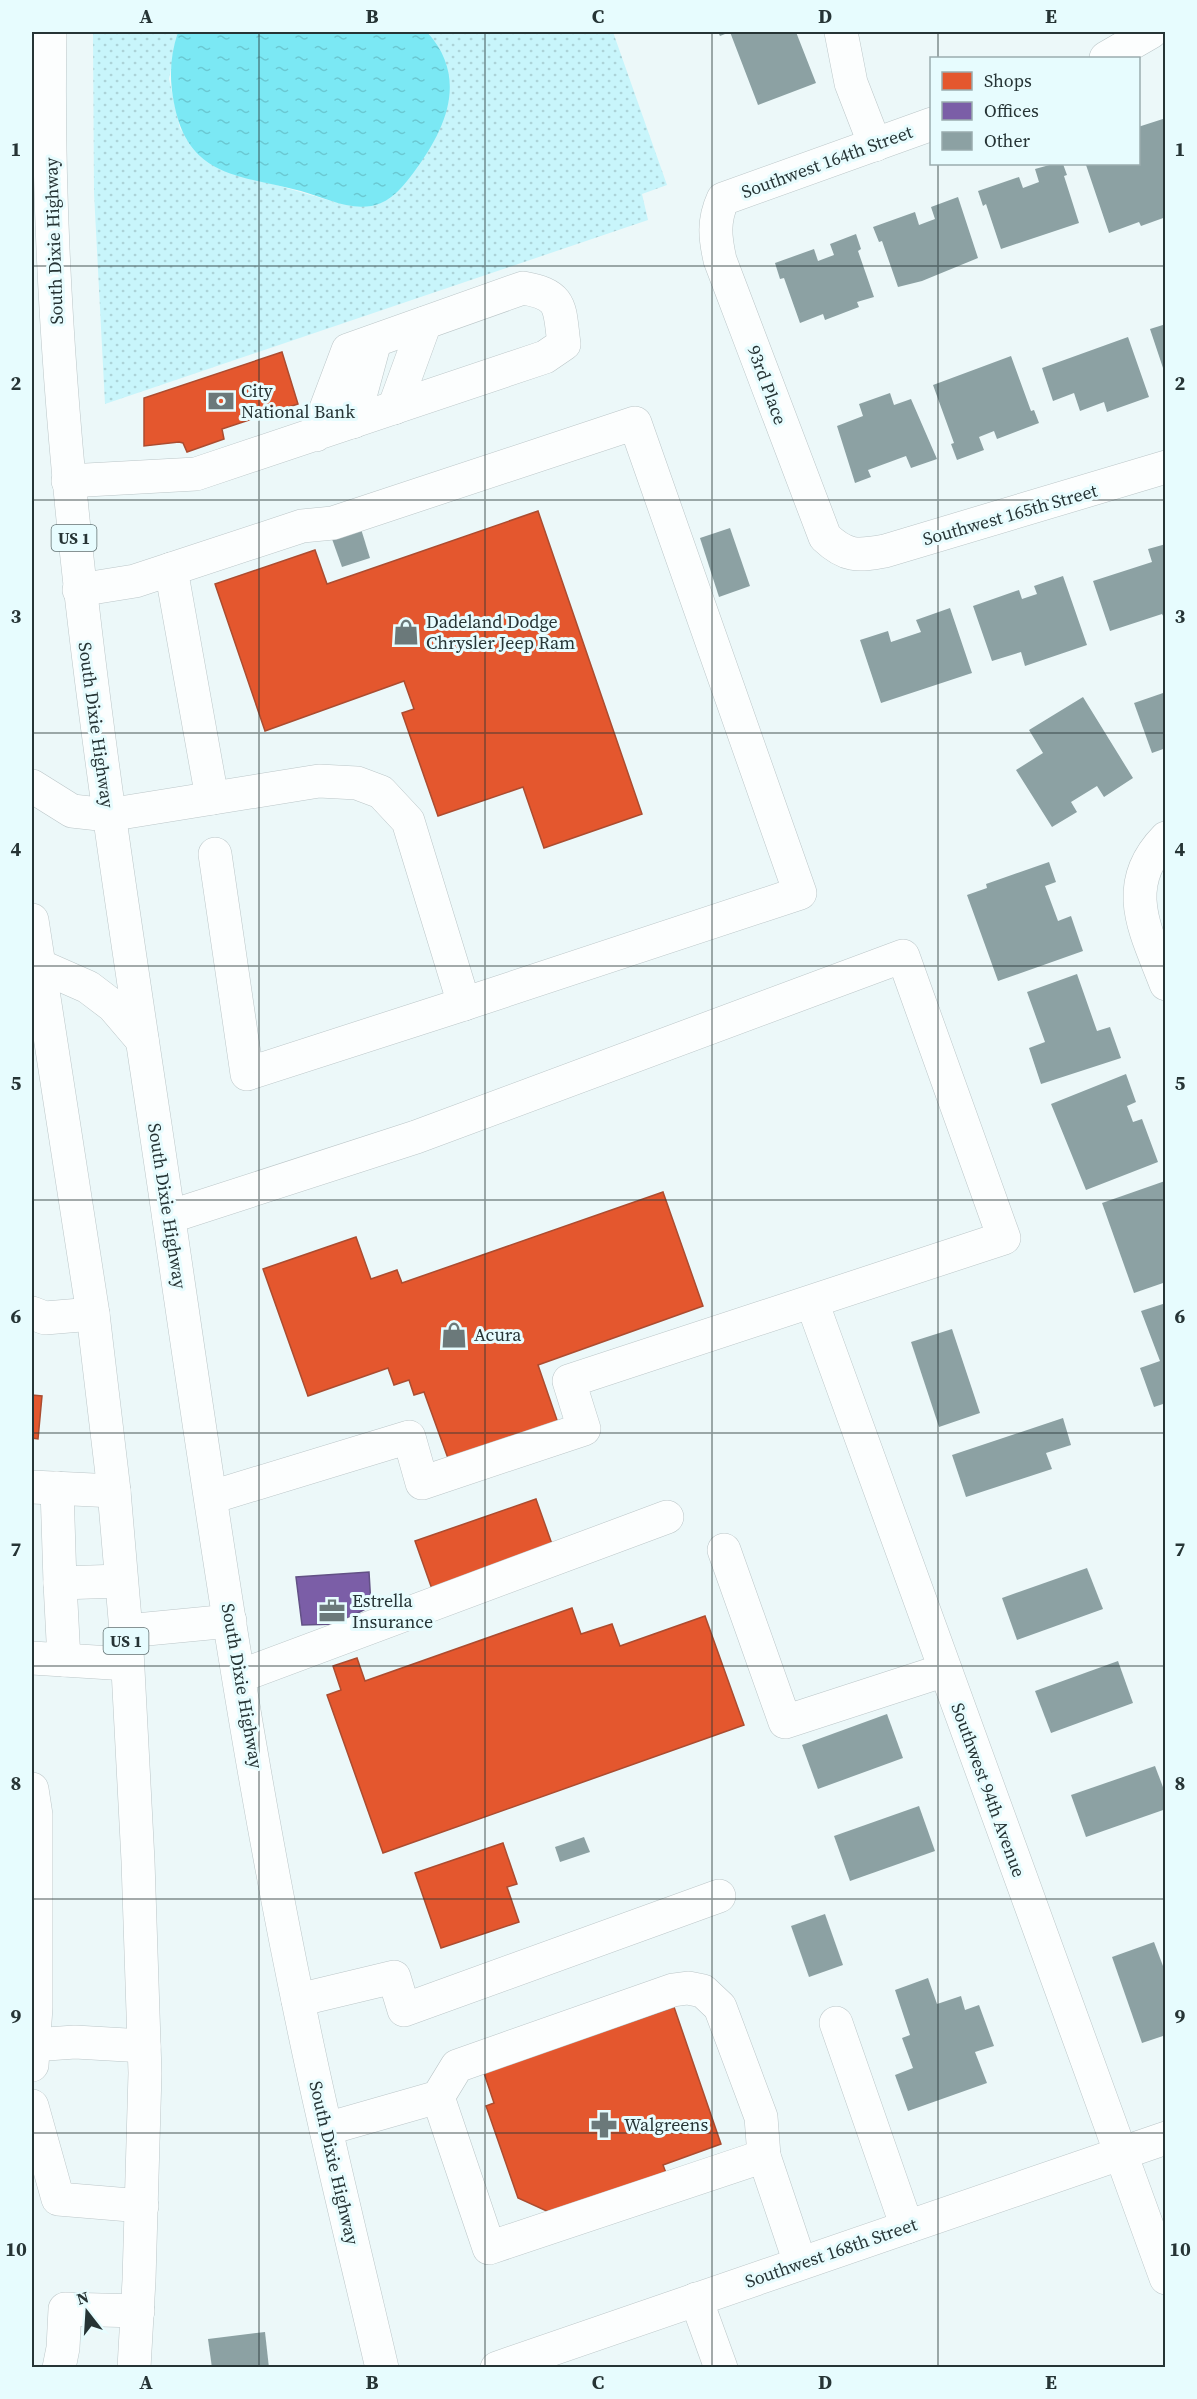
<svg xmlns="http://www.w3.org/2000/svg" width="1197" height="2399" font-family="'Source Serif 4',serif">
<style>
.green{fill:url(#green-dots)}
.water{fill:url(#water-ripples)}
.shops{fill:#e4572e;stroke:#ab4c30;stroke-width:1.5}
.offices{fill:#7b5ea7;stroke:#625185;stroke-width:1.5}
.building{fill:#8ca1a3}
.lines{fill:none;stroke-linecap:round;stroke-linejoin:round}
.minor-casing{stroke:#bbc6c8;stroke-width:34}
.highway-casing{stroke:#bbc6c8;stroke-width:34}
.minor{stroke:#fcfefe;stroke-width:33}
.highway{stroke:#fcfefe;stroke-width:33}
.grid{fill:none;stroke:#263435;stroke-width:1.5;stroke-opacity:0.55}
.labels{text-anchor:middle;stroke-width:6;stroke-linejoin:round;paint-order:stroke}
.shield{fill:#e7fcfe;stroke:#607071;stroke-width:1.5}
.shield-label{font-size:16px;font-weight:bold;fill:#263435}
.street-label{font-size:18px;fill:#263435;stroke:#e7fcfe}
.poi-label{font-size:18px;fill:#263435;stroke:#e7fcfe;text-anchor:start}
.neatline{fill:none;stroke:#263435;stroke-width:2}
.grid-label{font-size:20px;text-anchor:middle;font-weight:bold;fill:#263435}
</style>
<defs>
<pattern id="green-dots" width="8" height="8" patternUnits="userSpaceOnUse" patternTransform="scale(1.5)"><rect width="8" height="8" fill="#c8f5fb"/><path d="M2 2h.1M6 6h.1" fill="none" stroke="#acd3d8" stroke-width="1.8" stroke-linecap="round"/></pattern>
<pattern id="water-ripples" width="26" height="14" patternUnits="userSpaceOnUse" patternTransform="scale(1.5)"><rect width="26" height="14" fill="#7be8f4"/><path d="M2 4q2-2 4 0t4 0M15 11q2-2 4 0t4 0" fill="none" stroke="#6ac8d2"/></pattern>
</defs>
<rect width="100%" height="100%" fill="#ecf8f9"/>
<path class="green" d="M 93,32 L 178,32 L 169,79 L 180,129 L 222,169 L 338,203 L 381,203 L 400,189 L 430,35 L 427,32 L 613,32 L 667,185 L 642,194 L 648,220 L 105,404 L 94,193 Z"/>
<path class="water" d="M 178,32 L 427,32 C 469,78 446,129 414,172 C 405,184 395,197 381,203 C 355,214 326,198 301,191 C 240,175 188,178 174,103 C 169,78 170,56 178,32 Z"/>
<g class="shops">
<path d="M 282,352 L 298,404 L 222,429 L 224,439 L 187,452 L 183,443 L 179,442 L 144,446 L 144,398 Z"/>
<path d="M 538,511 L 642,814 L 544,848 L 523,787 L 438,816 L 402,713 L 414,709 L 404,681 L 265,731 L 215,584 L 315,550 L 327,584 Z"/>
<path d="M 663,1192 L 703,1306 L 538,1365 L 558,1423 L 449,1461 L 424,1392 L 414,1395 L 409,1380 L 394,1385 L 388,1368 L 308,1396 L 263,1269 L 356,1237 L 371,1279 L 397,1270 L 402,1283 Z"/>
<path d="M 32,1395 L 42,1396 L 38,1439 L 32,1438 Z"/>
<path d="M 536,1499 L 553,1547 L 432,1589 L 415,1541 Z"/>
<path d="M 572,1608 L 581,1634 L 612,1624 L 620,1646 L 705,1616 L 744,1725 L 383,1853 L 327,1695 L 341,1690 L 333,1666 L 357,1658 L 365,1681 Z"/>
<path d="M 503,1843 L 517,1884 L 507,1887 L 519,1922 L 441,1948 L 415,1873 Z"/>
<path d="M 674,2007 L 721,2144 L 663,2165 L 666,2173 L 551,2213 L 518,2198 L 486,2106 L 494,2103 L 484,2073 Z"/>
</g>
<path class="offices" d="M 369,1572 L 371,1606 L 337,1624 L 302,1625 L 296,1577 Z"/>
<g class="building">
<path d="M 718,32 L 796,32 L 816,83 L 758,105 L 730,32 L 720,36 Z"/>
<path d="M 1166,118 L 1166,217 L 1141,226 L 1139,222 L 1109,233 L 1086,165 L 1138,164 L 1138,127 Z"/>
<path d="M 1053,164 L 1063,164 L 1067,175 L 1064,176 L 1079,223 L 1001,249 L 986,204 L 983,206 L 978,191 L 1019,177 L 1023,188 L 1039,182 L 1035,169 Z"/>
<path d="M 958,197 L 978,258 L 922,281 L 898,287 L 882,241 L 879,242 L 873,227 L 915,212 L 919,225 L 935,219 L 931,207 Z"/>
<path d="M 856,234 L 861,249 L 858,251 L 874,297 L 857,302 L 859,307 L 825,320 L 823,314 L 800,323 L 784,278 L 780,279 L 775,263 L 814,249 L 818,261 L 834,255 L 830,244 Z"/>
<path d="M 1166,324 L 1166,373 L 1165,374 L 1150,329 Z"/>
<path d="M 1128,337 L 1149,397 L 1107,412 L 1104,402 L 1080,411 L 1074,393 L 1053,401 L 1042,368 Z"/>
<path d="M 1011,356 L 1031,411 L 1034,410 L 1039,423 L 997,439 L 994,431 L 979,437 L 984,450 L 957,460 L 951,444 L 954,443 L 933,385 Z"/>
<path d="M 890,393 L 894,405 L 911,399 L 937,459 L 911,468 L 906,456 L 868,470 L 871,477 L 855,483 L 837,426 L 863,416 L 859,404 Z"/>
<path d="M 730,528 L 750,586 L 719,597 L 700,538 Z"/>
<path d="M 361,529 L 370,558 L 342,567 L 332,539 Z"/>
<path d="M 1166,544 L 1166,621 L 1162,614 L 1110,631 L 1093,581 L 1152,562 L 1148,549 Z"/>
<path d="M 1063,576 L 1087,645 L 1025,666 L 1021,652 L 992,661 L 973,606 L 1019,590 L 1022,599 L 1037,594 L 1034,586 Z"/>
<path d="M 950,608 L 972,673 L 881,703 L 860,640 L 888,631 L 891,642 L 921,632 L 916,620 Z"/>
<path d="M 1166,692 L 1166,748 L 1152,753 L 1134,703 Z"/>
<path d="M 1083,697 L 1133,778 L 1104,797 L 1097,786 L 1071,802 L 1077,812 L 1052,827 L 1016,770 L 1043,753 L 1029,730 Z"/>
<path d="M 1049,862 L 1056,882 L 1045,886 L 1058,921 L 1071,916 L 1083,951 L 998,981 L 967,895 L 987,888 L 986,884 Z"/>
<path d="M 1077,974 L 1097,1031 L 1110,1027 L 1121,1058 L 1041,1084 L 1029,1048 L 1045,1042 L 1027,992 Z"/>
<path d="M 1126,1074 L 1136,1102 L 1127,1106 L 1133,1122 L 1142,1119 L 1158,1162 L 1086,1190 L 1051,1104 Z"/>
<path d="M 1165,1181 L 1166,1282 L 1134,1293 L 1102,1203 Z"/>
<path d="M 1166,1303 L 1166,1403 L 1154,1407 L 1140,1368 L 1160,1361 L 1141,1311 Z"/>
<path d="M 952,1329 L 980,1413 L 939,1427 L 911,1342 Z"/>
<path d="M 1063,1418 L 1071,1445 L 1046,1453 L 1052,1469 L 966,1497 L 952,1455 Z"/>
<path d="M 1087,1568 L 1103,1609 L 1017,1640 L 1002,1598 Z"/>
<path d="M 1118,1661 L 1133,1703 L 1051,1733 L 1035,1691 Z"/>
<path d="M 887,1714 L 903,1758 L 818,1789 L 802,1745 Z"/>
<path d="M 1155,1766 L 1166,1795 L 1166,1809 L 1086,1837 L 1071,1795 Z"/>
<path d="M 919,1806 L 935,1851 L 850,1881 L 834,1836 Z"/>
<path d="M 584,1837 L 590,1852 L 560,1862 L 555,1847 Z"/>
<path d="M 825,1914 L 843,1965 L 809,1977 L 791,1926 Z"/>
<path d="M 1154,1942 L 1166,1974 L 1166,2035 L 1142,2043 L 1112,1957 Z"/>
<path d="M 928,1978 L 937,2004 L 961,1996 L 965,2010 L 979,2005 L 994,2046 L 975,2052 L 987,2083 L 908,2111 L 895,2075 L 913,2068 L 902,2038 L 910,2035 L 895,1990 Z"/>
<path d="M 265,2332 L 269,2368 L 212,2368 L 208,2339 Z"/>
</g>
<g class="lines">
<g class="minor-casing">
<g id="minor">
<path d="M 841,32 L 851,83 L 875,145"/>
<path d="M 1106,58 L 1151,32"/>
<path d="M 932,124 L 723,199 C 713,221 715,238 720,260 L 825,537 C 846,557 857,556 885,551 L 1166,467"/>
<path d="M 394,408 L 425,323"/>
<path d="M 353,422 L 375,341"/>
<path d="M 68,481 L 196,474 L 545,357 L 564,344 C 559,308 564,295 523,288 L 348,350 L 316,435"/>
<path d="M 171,569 L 212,798"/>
<path d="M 79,590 L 135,581 L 302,526 L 333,523 L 635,423 L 800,893 L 464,1004 L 408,821 L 381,792 L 357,783 L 319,781 L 108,815"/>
<path d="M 1166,838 C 1119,886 1146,931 1166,984"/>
<path d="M 215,854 L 247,1074 L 464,1004"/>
<path d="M 169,1217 L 416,1137 L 903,956 L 1004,1238 L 569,1381 L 584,1429 L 422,1483 L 409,1437 L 212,1497"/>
<path d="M 812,1302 L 1166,2278"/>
<path d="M 32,1313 L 45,1318 L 93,1314"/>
<path d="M 32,1487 L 114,1491"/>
<path d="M 57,1488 L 60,1583 L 121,1581"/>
<path d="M 724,1550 L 785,1722 L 945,1670"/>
<path d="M 60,1583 L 64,1660"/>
<path d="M 32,1658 L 127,1664"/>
<path d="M 240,1676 L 667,1517"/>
<path d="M 32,1789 L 36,1815 L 36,2007 L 32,2065"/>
<path d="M 298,2000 L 394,1977 L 404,2010 L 719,1896"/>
<path d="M 836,2023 L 907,2227"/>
<path d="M 33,2045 L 75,2042 L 144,2046"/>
<path d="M 438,2097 L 457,2066 L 673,1990 L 688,1988 L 703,1991 L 720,2007 L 761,2117 L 764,2156"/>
<path d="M 32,2106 L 58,2199 L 142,2206"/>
<path d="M 326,2129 L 438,2097 L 489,2248 L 764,2156 L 800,2263"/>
<path d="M 696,2299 L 721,2368"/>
<path d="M 59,2368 L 63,2348 L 65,2309 L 138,2311"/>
<path d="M 497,2368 L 1166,2138"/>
</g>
</g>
<g class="highway-casing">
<g id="highway">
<path d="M 50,32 C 43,397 100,758 154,1118 C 199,1419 239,1722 302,2020 C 326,2137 355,2252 382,2368"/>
<path d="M 32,786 L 72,811 L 108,815"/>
<path d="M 32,920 L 93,1314 L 114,1491 L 126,1631 L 138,1861 L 145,2073 L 139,2280 L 134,2368"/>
<path d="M 38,965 L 88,987 L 113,1006 L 142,1040"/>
<path d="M 126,1631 L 230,1621"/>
</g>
</g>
<use href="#minor" class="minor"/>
<use href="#highway" class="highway"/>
</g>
<path class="grid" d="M 259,32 L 259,2368M 485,32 L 485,2368M 712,32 L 712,2368M 938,32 L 938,58M 938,164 L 938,2368M 32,266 L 1166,266M 32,500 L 1166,500M 32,733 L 1166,733M 32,966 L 1166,966M 32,1200 L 1166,1200M 32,1433 L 1166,1433M 32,1666 L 1166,1666M 32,1899 L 1166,1899M 32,2133 L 1166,2133"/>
<defs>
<g id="bank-bare" transform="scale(2.07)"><path d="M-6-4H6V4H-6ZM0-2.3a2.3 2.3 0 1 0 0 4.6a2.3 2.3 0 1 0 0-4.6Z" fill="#6b797a" stroke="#e7fcfe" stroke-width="2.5" paint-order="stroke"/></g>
<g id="shop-bare" transform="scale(2.07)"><path d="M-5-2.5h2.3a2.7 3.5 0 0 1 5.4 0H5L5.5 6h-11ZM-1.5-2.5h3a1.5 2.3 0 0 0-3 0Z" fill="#6b797a" stroke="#e7fcfe" stroke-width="2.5" paint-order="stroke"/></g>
<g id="office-bare" transform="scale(2.07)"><path d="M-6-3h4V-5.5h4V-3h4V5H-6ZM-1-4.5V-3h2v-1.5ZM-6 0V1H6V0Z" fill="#6b797a" stroke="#e7fcfe" stroke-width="2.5" paint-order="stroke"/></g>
<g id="pharmacy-bare" transform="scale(2.07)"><path d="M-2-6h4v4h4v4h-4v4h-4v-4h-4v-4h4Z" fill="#6b797a" stroke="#e7fcfe" stroke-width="2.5" paint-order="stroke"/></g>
</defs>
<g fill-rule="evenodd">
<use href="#bank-bare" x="221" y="401"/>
<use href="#shop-bare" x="406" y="632"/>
<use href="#shop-bare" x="454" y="1335"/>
<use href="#office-bare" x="332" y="1611"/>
<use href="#pharmacy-bare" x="604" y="2125"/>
</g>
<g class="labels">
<g class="shield">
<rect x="51.5" y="525" width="45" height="26" rx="4.5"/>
<rect x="103.5" y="1628" width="45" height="26" rx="4.5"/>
</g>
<g class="shield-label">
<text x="74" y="544">US 1</text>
<text x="126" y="1647">US 1</text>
</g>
<g class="street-label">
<text transform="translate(827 162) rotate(-20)" y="6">Southwest 164th Street</text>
<text transform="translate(54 241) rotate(-92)" y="6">South Dixie Highway</text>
<text transform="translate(767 385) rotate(70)" y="6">93rd Place</text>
<text transform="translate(1010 515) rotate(-16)" y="6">Southwest 165th Street</text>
<text transform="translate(96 725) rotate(82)" y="6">South Dixie Highway</text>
<text transform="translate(167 1206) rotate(81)" y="6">South Dixie Highway</text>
<text transform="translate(242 1686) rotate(80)" y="6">South Dixie Highway</text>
<text transform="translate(988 1790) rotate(70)" y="6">Southwest 94th Avenue</text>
<text transform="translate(334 2163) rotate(77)" y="6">South Dixie Highway</text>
<text transform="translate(831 2253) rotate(-19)" y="6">Southwest 168th Street</text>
</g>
<g class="poi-label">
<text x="241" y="397">City<tspan x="241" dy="21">National Bank</tspan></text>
<text x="426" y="628">Dadeland Dodge<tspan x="426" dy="21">Chrysler Jeep Ram</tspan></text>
<text x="474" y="1341">Acura</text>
<text x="352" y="1607">Estrella<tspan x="352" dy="21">Insurance</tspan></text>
<text x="624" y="2131">Walgreens</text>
</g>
</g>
<rect width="1197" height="2399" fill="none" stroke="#e7fcfe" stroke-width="66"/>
<rect x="930" y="57" width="210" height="108" fill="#e7fcfe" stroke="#9aacae" stroke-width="1.5"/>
<rect x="942" y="72" width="30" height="18" fill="#e4572e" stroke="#9aacae" stroke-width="1.5"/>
<text x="984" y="87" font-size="18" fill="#263435">Shops</text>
<rect x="942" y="102" width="30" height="18" fill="#7b5ea7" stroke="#9aacae" stroke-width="1.5"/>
<text x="984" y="117" font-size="18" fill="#263435">Offices</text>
<rect x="942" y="132" width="30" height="18" fill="#8ca1a3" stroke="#9aacae" stroke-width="1.5"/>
<text x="984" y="147" font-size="18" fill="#263435">Other</text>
<g transform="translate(87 2312) rotate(343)" stroke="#e7fcfe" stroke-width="4.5" paint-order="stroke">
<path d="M0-4.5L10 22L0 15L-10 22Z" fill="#263435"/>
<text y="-9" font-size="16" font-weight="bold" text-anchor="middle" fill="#263435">N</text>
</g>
<rect x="33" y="33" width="1131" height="2333" class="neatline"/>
<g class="grid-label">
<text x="146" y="23">A</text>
<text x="372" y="23">B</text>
<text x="598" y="23">C</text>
<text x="825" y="23">D</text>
<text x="1051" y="23">E</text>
<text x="16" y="156">1</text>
<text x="1180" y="156">1</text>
<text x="16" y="390">2</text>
<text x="1180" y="390">2</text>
<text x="16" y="623">3</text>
<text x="1180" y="623">3</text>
<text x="16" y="856">4</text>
<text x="1180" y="856">4</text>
<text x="16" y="1090">5</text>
<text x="1180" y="1090">5</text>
<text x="16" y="1323">6</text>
<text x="1180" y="1323">6</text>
<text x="16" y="1556">7</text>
<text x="1180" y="1556">7</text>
<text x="16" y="1790">8</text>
<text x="1180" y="1790">8</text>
<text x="16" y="2023">9</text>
<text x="1180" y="2023">9</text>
<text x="16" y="2256">10</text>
<text x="1180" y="2256">10</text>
<text x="146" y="2389">A</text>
<text x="372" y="2389">B</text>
<text x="598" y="2389">C</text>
<text x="825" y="2389">D</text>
<text x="1051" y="2389">E</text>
</g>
</svg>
